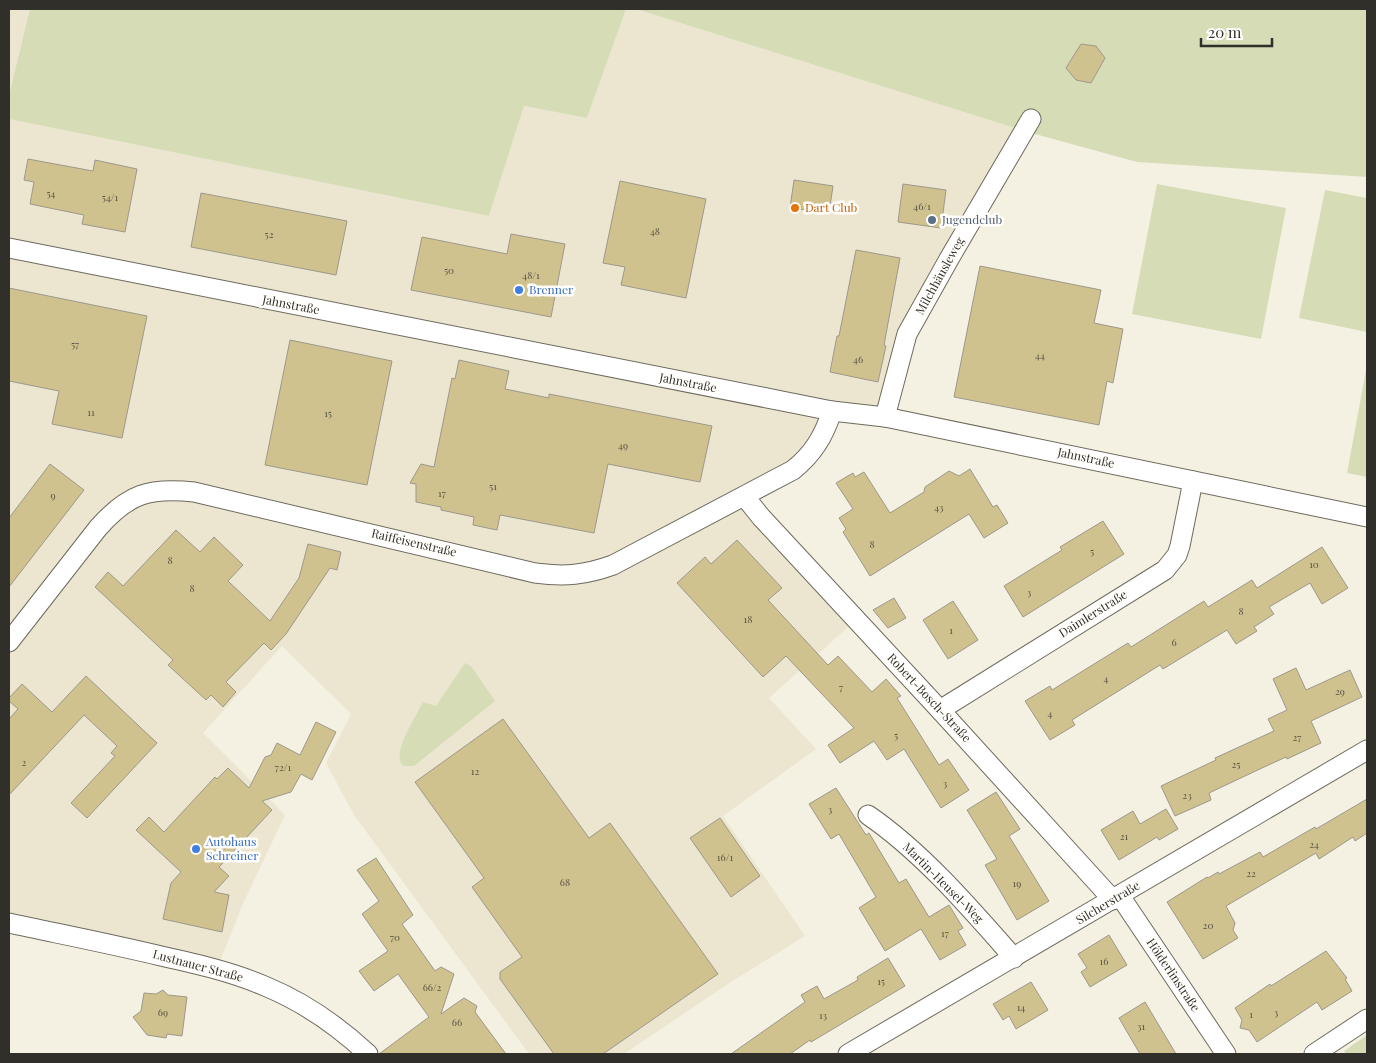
<svg xmlns="http://www.w3.org/2000/svg" width="1376" height="1063" font-family="'Playfair Display',serif">
<style>
.built{fill:#ece6d1}
.green{fill:#d6ddb6}
.building{fill:#d0c28e;stroke:#9c988b}
.lines{fill:none;stroke-linecap:round;stroke-linejoin:round}
.minor-casing{stroke:#6e6a5d;stroke-width:21}
.minor{stroke:#fff;stroke-width:19}
.food-dot{fill:#e8710a;stroke:#fffefb;stroke-width:2}
.service-dot{fill:#5c6f8a;stroke:#fffefb;stroke-width:2}
.shop-dot{fill:#3f7fe0;stroke:#fffefb;stroke-width:2}
.labels{text-anchor:middle;stroke-width:5;stroke-linejoin:round;paint-order:stroke}
.number-label{font-size:10px;fill:#585442}
.food-label{font-size:12px;fill:#c56008;stroke:#fffefb;text-anchor:start}
.service-label{font-size:12px;fill:#4e5e75;stroke:#fffefb;text-anchor:start}
.street-label{font-size:12px;fill:#302f29;stroke:#fffefb}
.shop-label{font-size:12px;fill:#366cbe;stroke:#fffefb;text-anchor:start}
</style>
<rect width="100%" height="100%" fill="#f5f1e2"/>
<g class="built">
<path d="M 9,9 L 30,9 L 9,95 Z"/>
<path d="M 626,9 L 636,9 L 1024,131 L 908,334 L 885,417 L 832,411 L 818,445 L 747,497 L 856,620 L 769,698 L 816,749 L 723,816 L 805,936 L 728,984 L 624,1054 L 529,1054 L 354,815 L 326,763 L 351,714 L 282,646 L 203,733 L 285,815 L 242,906 L 217,969 L 9,923 L 9,119 L 489,216 L 524,106 L 587,118 Z"/>
</g>
<g class="green">
<path d="M 30,9 L 626,9 L 587,118 L 524,106 L 489,216 L 9,119 L 9,95 Z"/>
<path d="M 636,9 L 1367,9 L 1367,177 L 1137,162 L 1024,131 Z"/>
<path d="M 1157,184 L 1286,208 L 1261,339 L 1132,314 Z"/>
<path d="M 1325,190 L 1367,198 L 1367,332 L 1299,318 Z"/>
<path d="M 1366,370 L 1367,370 L 1367,477 L 1347,473 Z"/>
<path d="M 465,663 L 471,666 L 495,701 L 414,766 L 404,766 C 402,765 400,762 400,760 C 396,747 417,714 423,702 L 436,706 Z"/>
<path d="M 1367,1035 L 1367,1054 L 1346,1054 L 1344,1051 Z"/>
</g>
<g class="building">
<path d="M 1081,44 L 1096,46 L 1105,58 L 1091,83 L 1076,80 L 1066,68 Z"/>
<path d="M 28,159 L 93,171 L 95,160 L 137,169 L 125,232 L 82,224 L 84,215 L 30,204 L 34,182 L 24,180 Z"/>
<path d="M 794,180 L 833,186 L 829,213 L 790,208 Z"/>
<path d="M 620,181 L 706,199 L 686,298 L 621,285 L 625,267 L 603,263 Z"/>
<path d="M 903,184 L 946,190 L 941,228 L 898,222 Z"/>
<path d="M 201,193 L 347,221 L 336,275 L 191,247 Z"/>
<path d="M 511,234 L 565,244 L 551,317 L 411,290 L 422,237 L 507,254 Z"/>
<path d="M 856,250 L 900,258 L 884,345 L 886,346 L 878,382 L 830,372 L 837,336 L 839,336 Z"/>
<path d="M 980,266 L 1101,290 L 1094,323 L 1123,329 L 1113,383 L 1107,381 L 1099,425 L 954,397 Z"/>
<path d="M 9,288 L 147,316 L 122,438 L 52,424 L 59,391 L 9,381 Z"/>
<path d="M 290,340 L 392,361 L 367,485 L 265,465 Z"/>
<path d="M 459,360 L 509,371 L 505,389 L 549,398 L 549,394 L 712,426 L 700,482 L 608,464 L 594,533 L 500,515 L 497,530 L 473,525 L 474,517 L 441,510 L 441,507 L 416,502 L 416,484 L 410,483 L 421,464 L 434,467 L 452,378 L 455,379 Z"/>
<path d="M 50,464 L 84,490 L 9,587 L 9,518 Z"/>
<path d="M 970,469 L 993,507 L 997,505 L 1008,523 L 984,538 L 969,514 L 870,576 L 843,532 L 846,529 L 839,518 L 853,509 L 836,483 L 853,473 L 855,477 L 864,472 L 890,513 L 924,492 L 925,487 L 949,471 L 959,476 Z"/>
<path d="M 1103,521 L 1124,554 L 1023,617 L 1004,586 L 1062,550 L 1060,547 Z"/>
<path d="M 176,530 L 200,552 L 214,537 L 243,565 L 228,581 L 270,621 L 299,578 L 308,544 L 341,552 L 337,570 L 330,568 L 286,634 L 271,650 L 264,643 L 226,682 L 236,692 L 223,707 L 211,695 L 206,700 L 168,665 L 173,660 L 95,587 L 108,572 L 123,586 Z"/>
<path d="M 737,540 L 782,588 L 768,600 L 828,665 L 838,656 L 872,692 L 886,679 L 901,696 L 897,698 L 939,765 L 948,759 L 969,790 L 941,808 L 904,749 L 887,760 L 874,741 L 840,763 L 828,745 L 854,728 L 786,656 L 763,677 L 677,583 L 705,557 L 711,564 Z"/>
<path d="M 1322,547 L 1348,588 L 1322,604 L 1310,583 L 1269,607 L 1274,614 L 1254,627 L 1257,631 L 1236,644 L 1227,630 L 1163,669 L 1160,665 L 1072,720 L 1075,725 L 1050,740 L 1025,701 L 1050,686 L 1052,690 L 1128,643 L 1131,647 L 1204,601 L 1208,607 L 1252,580 L 1257,588 Z"/>
<path d="M 894,598 L 906,618 L 888,628 L 873,610 Z"/>
<path d="M 953,601 L 978,640 L 948,659 L 923,620 Z"/>
<path d="M 1296,668 L 1306,690 L 1350,670 L 1362,697 L 1311,721 L 1321,743 L 1287,759 L 1286,757 L 1262,768 L 1209,793 L 1211,800 L 1175,816 L 1161,786 L 1216,760 L 1215,758 L 1274,731 L 1268,719 L 1287,710 L 1273,679 Z"/>
<path d="M 86,676 L 157,743 L 87,818 L 71,803 L 115,756 L 111,753 L 117,746 L 84,715 L 9,795 L 9,719 L 18,709 L 9,701 L 9,698 L 22,684 L 52,712 Z"/>
<path d="M 503,719 L 589,838 L 610,823 L 718,974 L 603,1054 L 554,1054 L 500,979 L 500,972 L 522,957 L 472,887 L 484,878 L 415,782 Z"/>
<path d="M 316,722 L 336,732 L 312,780 L 301,774 L 291,792 L 262,801 L 272,810 L 219,867 L 229,876 L 214,892 L 229,895 L 222,932 L 163,919 L 171,883 L 181,872 L 136,830 L 149,817 L 164,832 L 215,777 L 217,779 L 228,768 L 249,788 L 265,757 L 271,755 L 277,743 L 300,755 Z"/>
<path d="M 836,788 L 866,835 L 869,833 L 899,883 L 906,879 L 929,917 L 949,905 L 963,928 L 958,931 L 966,945 L 940,960 L 921,929 L 885,951 L 859,908 L 876,897 L 839,834 L 831,839 L 809,804 Z"/>
<path d="M 996,792 L 1020,829 L 1009,836 L 1049,901 L 1017,920 L 985,865 L 997,859 L 967,810 Z"/>
<path d="M 1367,799 L 1367,833 L 1355,841 L 1353,837 L 1319,859 L 1316,853 L 1226,906 L 1235,923 L 1233,930 L 1238,938 L 1203,959 L 1167,902 L 1207,877 L 1208,878 L 1218,872 L 1219,874 L 1260,852 L 1263,857 L 1315,827 L 1316,829 Z"/>
<path d="M 1166,809 L 1178,829 L 1159,840 L 1157,837 L 1119,860 L 1101,830 L 1133,811 L 1140,824 Z"/>
<path d="M 720,818 L 760,876 L 731,897 L 690,838 Z"/>
<path d="M 376,858 L 413,915 L 402,924 L 435,971 L 441,967 L 454,974 L 441,1014 L 464,998 L 477,1006 L 475,1012 L 506,1054 L 379,1054 L 429,1017 L 398,974 L 374,991 L 359,971 L 388,951 L 362,914 L 379,901 L 357,870 Z"/>
<path d="M 1109,935 L 1127,965 L 1090,987 L 1081,972 L 1087,968 L 1078,954 Z"/>
<path d="M 1326,951 L 1347,978 L 1345,979 L 1352,991 L 1322,1010 L 1317,1002 L 1257,1042 L 1249,1030 L 1240,1028 L 1242,1020 L 1235,1008 L 1270,984 L 1271,986 Z"/>
<path d="M 888,958 L 905,986 L 811,1042 L 810,1040 L 790,1054 L 731,1054 L 805,1002 L 801,995 L 817,986 L 824,999 L 858,980 L 857,977 Z"/>
<path d="M 1031,982 L 1048,1010 L 1016,1029 L 1009,1016 L 1003,1020 L 993,1004 Z"/>
<path d="M 163,990 L 168,995 L 187,997 L 182,1036 L 167,1034 L 166,1038 L 147,1035 L 133,1017 L 141,1011 L 144,993 L 156,994 Z"/>
<path d="M 1145,1002 L 1176,1054 L 1140,1054 L 1119,1018 Z"/>
</g>
<g class="lines">
<g class="minor-casing">
<g id="minor">
<path d="M 9,248 L 782,401 L 832,411 L 885,417 L 1367,517"/>
<path d="M 885,417 L 907,334 L 949,259 L 1031,119"/>
<path d="M 745,497 L 761,517 L 940,710 L 1113,900"/>
<path d="M 9,642 L 98,528 C 128,494 149,487 194,492 L 535,573 C 565,577 585,575 613,565 L 793,470 C 813,454 824,436 832,411"/>
<path d="M 940,710 L 1165,570 L 1177,555 L 1180,546 L 1193,481"/>
<path d="M 868,815 C 922,852 970,908 1014,958"/>
<path d="M 1120,896 L 1226,1054"/>
<path d="M 9,923 C 60,934 111,944 161,956 C 197,964 233,972 267,987 C 303,1002 339,1027 368,1054"/>
<path d="M 848,1054 L 1367,750"/>
<path d="M 1314,1054 L 1367,1019"/>
</g>
</g>
<use href="#minor" class="minor"/>
</g>
<circle class="food-dot" cx="795" cy="208" r="5"/>
<circle class="service-dot" cx="932" cy="220" r="5"/>
<g class="shop-dot">
<circle cx="519" cy="290" r="5"/>
<circle cx="196" cy="849" r="5"/>
</g>
<g class="labels">
<g class="number-label">
<text x="51" y="197">54</text>
<text x="110" y="201">54/1</text>
<text x="922" y="210">46/1</text>
<text x="655" y="235">48</text>
<text x="269" y="238">52</text>
<text x="449" y="274">50</text>
<text x="531" y="279">48/1</text>
<text x="75" y="348">57</text>
<text x="1040" y="359">44</text>
<text x="858" y="363">46</text>
<text x="91" y="416">11</text>
<text x="328" y="417">15</text>
<text x="623" y="449">49</text>
<text x="493" y="490">51</text>
<text x="442" y="497">17</text>
<text x="53" y="499">9</text>
<text x="939" y="511">43</text>
<text x="872" y="548">8</text>
<text x="1092" y="555">5</text>
<text x="170" y="564">8</text>
<text x="1314" y="568">10</text>
<text x="192" y="592">8</text>
<text x="1029" y="596">3</text>
<text x="1241" y="615">8</text>
<text x="748" y="623">18</text>
<text x="951" y="634">1</text>
<text x="1174" y="646">6</text>
<text x="1106" y="682">4</text>
<text x="841" y="691">7</text>
<text x="1340" y="695">29</text>
<text x="1050" y="717">4</text>
<text x="896" y="739">5</text>
<text x="1297" y="741">27</text>
<text x="24" y="766">2</text>
<text x="1236" y="768">25</text>
<text x="283" y="771">72/1</text>
<text x="475" y="775">12</text>
<text x="945" y="787">3</text>
<text x="1187" y="799">23</text>
<text x="830" y="813">3</text>
<text x="1124" y="840">21</text>
<text x="1314" y="848">24</text>
<text x="725" y="861">16/1</text>
<text x="1251" y="877">22</text>
<text x="565" y="886">68</text>
<text x="1017" y="887">19</text>
<text x="1208" y="929">20</text>
<text x="945" y="937">17</text>
<text x="395" y="941">70</text>
<text x="1104" y="965">16</text>
<text x="881" y="985">15</text>
<text x="432" y="991">66/2</text>
<text x="1021" y="1011">14</text>
<text x="163" y="1016">69</text>
<text x="1276" y="1016">3</text>
<text x="1251" y="1018">1</text>
<text x="823" y="1019">13</text>
<text x="457" y="1026">66</text>
<text x="1141" y="1030">31</text>
</g>
<g class="food-label">
<text x="805" y="212">Dart Club</text>
</g>
<g class="service-label">
<text x="942" y="224">Jugendclub</text>
</g>
<g class="street-label">
<text transform="translate(940 276) rotate(-61)" y="4">Milchhäusleweg</text>
<text transform="translate(291 305) rotate(11)" y="4">Jahnstraße</text>
<text transform="translate(688 383) rotate(11)" y="4">Jahnstraße</text>
<text transform="translate(1086 458) rotate(12)" y="4">Jahnstraße</text>
<text transform="translate(414 543) rotate(13)" y="4">Raiffeisenstraße</text>
<text transform="translate(1093 614) rotate(-32)" y="4">Daimlerstraße</text>
<text transform="translate(929 698) rotate(47)" y="4">Robert-Bosch-Straße</text>
<text transform="translate(943 883) rotate(45)" y="4">Martin-Heusel-Weg</text>
<text transform="translate(1108 903) rotate(-31)" y="4">Silcherstraße</text>
<text transform="translate(198 966) rotate(15)" y="4">Lustnauer Straße</text>
<text transform="translate(1173 975) rotate(56)" y="4">Hölderlinstraße</text>
</g>
<g class="shop-label">
<text x="529" y="294">Brenner</text>
<text x="206" y="846">Autohaus<tspan x="206" dy="14">Schreiner</tspan></text>
</g>
</g>
<rect width="1376" height="1063" fill="none" stroke="#302f29" stroke-width="20"/>
<path d="M1201 38v8h71v-8" fill="none" stroke="#302f29" stroke-width="2.5"/>
<text x="1208" y="38" font-size="15" fill="#302f29" stroke="#fffefb" stroke-width="4" paint-order="stroke">20 m</text>
</svg>
